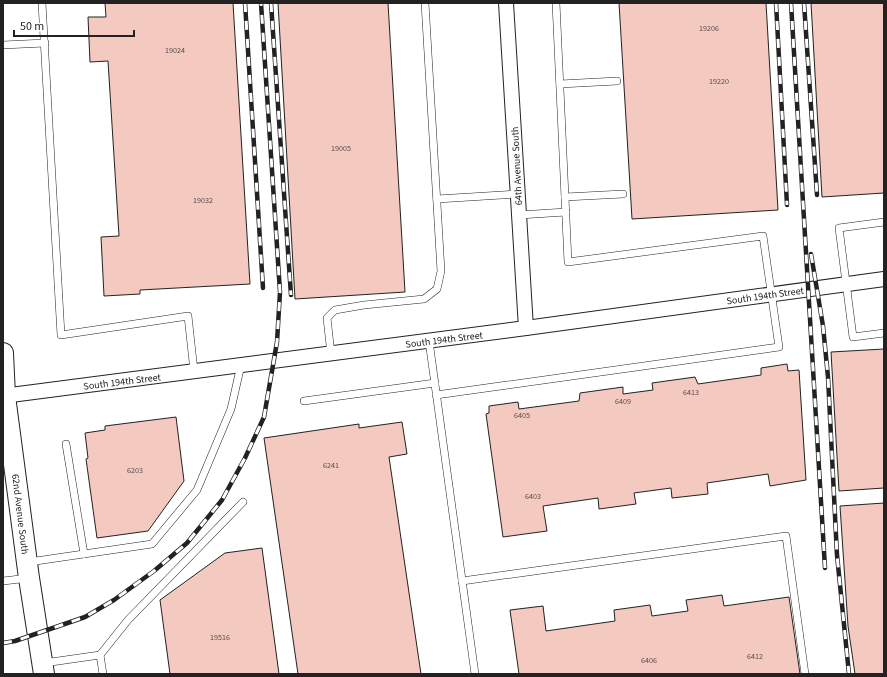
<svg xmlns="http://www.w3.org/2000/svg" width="887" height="677" font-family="'Source Sans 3',sans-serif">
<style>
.building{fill:#f3c9c0;stroke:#222}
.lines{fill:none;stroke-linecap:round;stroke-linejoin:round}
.lane-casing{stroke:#222;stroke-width:8}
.street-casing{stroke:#222;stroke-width:16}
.secondary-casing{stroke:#222;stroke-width:22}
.lane{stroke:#fff;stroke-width:7}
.street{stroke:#fff;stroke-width:14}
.secondary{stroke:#fff;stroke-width:20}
.rail-casing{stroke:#222;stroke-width:4.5}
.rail{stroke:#fff;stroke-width:3;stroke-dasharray:9;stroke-linecap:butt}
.labels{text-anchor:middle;stroke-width:3;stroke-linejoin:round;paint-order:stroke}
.number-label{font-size:8px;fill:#564c4a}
.street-label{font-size:10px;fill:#222;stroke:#fff}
</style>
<rect width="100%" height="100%" fill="#fff"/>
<g class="building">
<path d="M 105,3 L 233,3 L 250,284 L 140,290 L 140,294 L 104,296 L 101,237 L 119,236 L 108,61 L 90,62 L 88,17 L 106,17 Z"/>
<path d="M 278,3 L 388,3 L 405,292 L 295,299 Z"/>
<path d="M 619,3 L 766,3 L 778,210 L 632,219 Z"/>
<path d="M 811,3 L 884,3 L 884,193 L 822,197 Z"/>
<path d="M 884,349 L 884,488 L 839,491 L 831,352 Z"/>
<path d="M 787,364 L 788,371 L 799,370 L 806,480 L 770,486 L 768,474 L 707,483 L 708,494 L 672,498 L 671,488 L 634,493 L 636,504 L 599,509 L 598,498 L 543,506 L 547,531 L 503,537 L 486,414 L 489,413 L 489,406 L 518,402 L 519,409 L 579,401 L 580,393 L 623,387 L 623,394 L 653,390 L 652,383 L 695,377 L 698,384 L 761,375 L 761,368 Z"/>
<path d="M 176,417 L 184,481 L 148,531 L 97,538 L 86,459 L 88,458 L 85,433 L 105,430 L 105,426 Z"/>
<path d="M 402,422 L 407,454 L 389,457 L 421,674 L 298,674 L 264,438 L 359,424 L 359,428 Z"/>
<path d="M 884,503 L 884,674 L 855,674 L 848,626 L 840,506 Z"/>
<path d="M 262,548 L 279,674 L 170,674 L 160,600 L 225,553 Z"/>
<path d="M 722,595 L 724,606 L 789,597 L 800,674 L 519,674 L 510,610 L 543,606 L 546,631 L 615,621 L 614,610 L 650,605 L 652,616 L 688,611 L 686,600 Z"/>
</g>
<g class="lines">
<g class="lane-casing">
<g id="lane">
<path d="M 42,3 L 61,335 L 188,316 L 194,371"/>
<path d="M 3,45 L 45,43"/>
<path d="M 560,84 L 617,81"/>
<path d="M 565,197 L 623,194"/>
<path d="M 437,199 L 518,194"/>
<path d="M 519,215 L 566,212"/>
<path d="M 884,222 L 839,228 L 853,337 L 884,333"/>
<path d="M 429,341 L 475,674"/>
<path d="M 331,354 L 327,318 L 335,310 L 364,305 L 424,299 L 437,289 L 441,271 L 425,3"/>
<path d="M 436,395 L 779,347 L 763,236 L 568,262 L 556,3"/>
<path d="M 304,401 L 435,383"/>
<path d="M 66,444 L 84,554"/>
<path d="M 29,562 L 152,544 L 197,490 L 231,409 L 241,365"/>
<path d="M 3,581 L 29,578"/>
<path d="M 462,581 L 786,536 L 805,674"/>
<path d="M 100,655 L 128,620 L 243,502"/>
<path d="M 44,663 L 100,655 L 103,674"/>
</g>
</g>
<g class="street-casing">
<g id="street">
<path d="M 506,3 L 526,328"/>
<path d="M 3,396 L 526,328 L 884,279"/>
</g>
</g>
<g class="secondary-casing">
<path id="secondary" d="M 3,353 L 5,396 L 29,578 L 44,674"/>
</g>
<use href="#lane" class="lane"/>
<use href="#street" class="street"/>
<use href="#secondary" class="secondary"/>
<g class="rail-casing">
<g id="rail">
<path d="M 245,3 L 263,288"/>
<path d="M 271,3 L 291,295"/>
<path d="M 776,3 L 787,205"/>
<path d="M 791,3 L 825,568"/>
<path d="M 804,3 L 817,195"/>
<path d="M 811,254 L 823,326 L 828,377 L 837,555 L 849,674"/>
<path d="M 3,643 L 15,641 L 85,617 L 114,600 L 154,571 L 187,543 L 222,500 L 245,458 L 264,417 L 277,342 L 280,292 L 261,3"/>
</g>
</g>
<use href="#rail" class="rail"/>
</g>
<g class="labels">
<g class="number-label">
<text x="709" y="31">19206</text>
<text x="175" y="53">19024</text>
<text x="719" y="84">19220</text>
<text x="341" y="151">19005</text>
<text x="203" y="203">19032</text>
<text x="691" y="395">6413</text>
<text x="623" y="404">6409</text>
<text x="522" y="418">6405</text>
<text x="331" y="468">6241</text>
<text x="135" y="473">6203</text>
<text x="533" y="499">6403</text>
<text x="220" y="640">19516</text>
<text x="755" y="659">6412</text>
<text x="649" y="663">6406</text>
</g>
<g class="street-label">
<text transform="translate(516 166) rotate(-93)" y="4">64th Avenue South</text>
<text transform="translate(765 295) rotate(-8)" y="4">South 194th Street</text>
<text transform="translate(444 339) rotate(-7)" y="4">South 194th Street</text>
<text transform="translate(122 381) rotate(-7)" y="4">South 194th Street</text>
<text transform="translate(21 514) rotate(83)" y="4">62nd Avenue South</text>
</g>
</g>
<rect width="887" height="677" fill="none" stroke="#222222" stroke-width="8"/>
<path d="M14 30v6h120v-6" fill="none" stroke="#222222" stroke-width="2"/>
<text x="20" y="30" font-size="12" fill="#222222" stroke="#ffffff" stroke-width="3" paint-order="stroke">50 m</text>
</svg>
